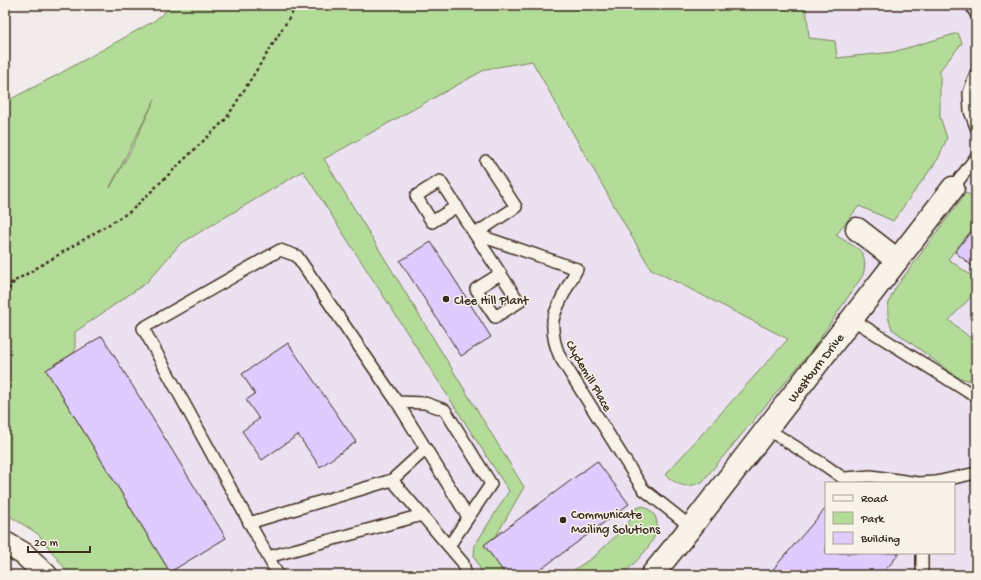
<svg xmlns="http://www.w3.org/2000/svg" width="981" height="580" font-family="'Gochi Hand',sans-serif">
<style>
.built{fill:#ece1f1;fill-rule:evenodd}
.green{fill:#b4dc99;stroke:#78835c;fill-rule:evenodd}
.building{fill:#dfcbfd;stroke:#3b2a1e}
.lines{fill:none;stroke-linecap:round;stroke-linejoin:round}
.lane-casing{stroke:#3b2a1e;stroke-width:14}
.street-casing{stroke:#3b2a1e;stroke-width:25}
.secondary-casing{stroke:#3b2a1e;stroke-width:25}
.path{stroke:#3b2a1e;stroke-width:2.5;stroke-dasharray:3 3;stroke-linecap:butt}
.lane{stroke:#f7f3e8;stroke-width:11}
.street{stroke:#f7f3e8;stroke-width:22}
.secondary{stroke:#f7f3e8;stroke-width:22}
.poi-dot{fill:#3b2a1e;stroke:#f7f3e8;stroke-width:1.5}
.labels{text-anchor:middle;stroke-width:3;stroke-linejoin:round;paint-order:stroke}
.poi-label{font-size:13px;fill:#3b2a1e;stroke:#f7f3e8;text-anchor:start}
.street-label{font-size:13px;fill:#3b2a1e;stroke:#f7f3e8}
</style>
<rect width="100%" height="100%" fill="#f2ebec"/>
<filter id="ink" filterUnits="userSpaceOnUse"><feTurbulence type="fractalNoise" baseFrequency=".025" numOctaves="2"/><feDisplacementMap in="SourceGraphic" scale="8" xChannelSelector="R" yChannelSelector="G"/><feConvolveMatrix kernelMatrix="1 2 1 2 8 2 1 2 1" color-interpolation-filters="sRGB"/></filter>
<g filter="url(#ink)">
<path class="built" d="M 740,5 L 976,5 L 976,575 L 115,575 L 22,338 L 324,159 L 486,69 L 532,61 L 629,232 L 836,235 ZM 826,483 L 954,483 L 954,553 L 826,553 Z"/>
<g class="green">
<path d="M 173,5 L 806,5 L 809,38 L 835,41 L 837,58 L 893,52 L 958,33 L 962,43 L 940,70 L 940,117 L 947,138 L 938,159 L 893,221 L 859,206 L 836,235 C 854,248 870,248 863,275 L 812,350 L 702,482 C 684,489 680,486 665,475 L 788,339 L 651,269 L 629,232 L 532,61 L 486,69 L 324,159 L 524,487 L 496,536 L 484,545 L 506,575 L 483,575 L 474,556 L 475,545 L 509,491 L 303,171 L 180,244 L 146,283 L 75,332 L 75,352 L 46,370 L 172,575 L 70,575 L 38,534 L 5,513 L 5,102 L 59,74 L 154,21 ZM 155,99 L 130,152 L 110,188 L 110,187 Z"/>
<path d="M 966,193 L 976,198 L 976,225 L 948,259 L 976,279 L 976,292 L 949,320 L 976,343 L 975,382 L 957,377 L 892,329 C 885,311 887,304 896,287 Z"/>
<path d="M 644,506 C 647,509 653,512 655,516 C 665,536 635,563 622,575 L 566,575 L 595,556 L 627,525 L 636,508 Z"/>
</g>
<g class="building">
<path d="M 976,225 L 976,269 L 955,252 Z"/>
<path d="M 431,242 L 491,337 L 461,356 L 400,261 Z"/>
<path d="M 102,336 L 226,538 L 170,572 L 46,370 Z"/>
<path d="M 288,343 L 356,442 L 320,467 L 298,435 L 262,460 L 242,431 L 259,419 L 246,400 L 255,394 L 242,374 Z"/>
<path d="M 597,461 L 629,504 L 533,575 L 506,575 L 484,545 Z"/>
<path d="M 826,508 L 826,553 L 900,553 L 881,575 L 768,575 Z"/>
</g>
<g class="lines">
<g class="lane-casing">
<g id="lane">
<path d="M 971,5 L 976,14"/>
<path d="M 976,73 L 969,93 L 970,111 L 976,127"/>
<path d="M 953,188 L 976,157"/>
<path d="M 457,206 L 432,222 L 416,196 L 440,181 C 466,221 493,262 519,302 L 495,317 L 476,289 L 500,274"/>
<path d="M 475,234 L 577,269 C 571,280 555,309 553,320 C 552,333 555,346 560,357 L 643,489 L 691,527"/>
<path d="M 475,234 L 516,207 L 486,161"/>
<path d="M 852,319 L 970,393 L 976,394"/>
<path d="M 397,402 L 425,403 L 445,410 L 491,484 L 449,546"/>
<path d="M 767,429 L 826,466 L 850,483"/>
<path d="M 845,478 L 871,476 L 918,483 L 936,482 L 976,473"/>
<path d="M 392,480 L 426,449"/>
<path d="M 249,523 L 392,480 L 463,563 L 466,575"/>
<path d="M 268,557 L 422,515"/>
<path d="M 278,575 L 143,328 L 280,250 L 297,256 L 397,402 L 468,517"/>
<path d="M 922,575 L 922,553"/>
</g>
</g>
<g class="street-casing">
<g id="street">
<path d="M 857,229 L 897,260"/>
<path id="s1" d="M 652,575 L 691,527 L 953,188"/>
</g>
</g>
<g class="secondary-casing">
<path id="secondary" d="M 5,543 L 24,554 L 46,575"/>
</g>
<g class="path">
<path d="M 5,287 L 131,211 L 226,119 L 296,7 L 299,5"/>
<path d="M 5,294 L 14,282"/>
</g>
<use href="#lane" class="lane"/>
<use href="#street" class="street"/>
<use href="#secondary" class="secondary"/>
</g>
</g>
<g class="poi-dot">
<circle cx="446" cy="299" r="4"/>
<circle cx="563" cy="520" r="4"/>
</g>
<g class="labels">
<g class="poi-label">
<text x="454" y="304">Clee Hill Plant</text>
<text x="571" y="518">Communicate<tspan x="571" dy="15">Mailing Solutions</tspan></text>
</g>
<g class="street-label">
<text dy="5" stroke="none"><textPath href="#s1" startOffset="264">Westburn Drive</textPath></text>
<text transform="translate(590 375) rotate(60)" y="5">Clydemill Place</text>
</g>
</g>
<rect width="981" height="580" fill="none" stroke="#f7f3e8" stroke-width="20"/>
<rect x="10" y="10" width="961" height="560" fill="none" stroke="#3b2a1e" stroke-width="1.5" filter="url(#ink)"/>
<rect x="825" y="482" width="130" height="72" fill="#f7f3e8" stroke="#aca397"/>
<rect x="833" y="495" width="20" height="6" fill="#f7f3e8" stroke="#aca397"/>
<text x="861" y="502" font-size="12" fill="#3b2a1e">Road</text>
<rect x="833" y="512" width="20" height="12" fill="#b4dc99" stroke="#aca397"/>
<text x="861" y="522" font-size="12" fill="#3b2a1e">Park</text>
<rect x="833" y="532" width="20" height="12" fill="#dfcbfd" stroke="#aca397"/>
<text x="861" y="542" font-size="12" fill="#3b2a1e">Building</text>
<path d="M28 546v6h62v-6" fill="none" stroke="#3b2a1e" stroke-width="2"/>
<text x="34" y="546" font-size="12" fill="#3b2a1e" stroke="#f7f3e8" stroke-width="3" paint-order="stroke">20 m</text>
</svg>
